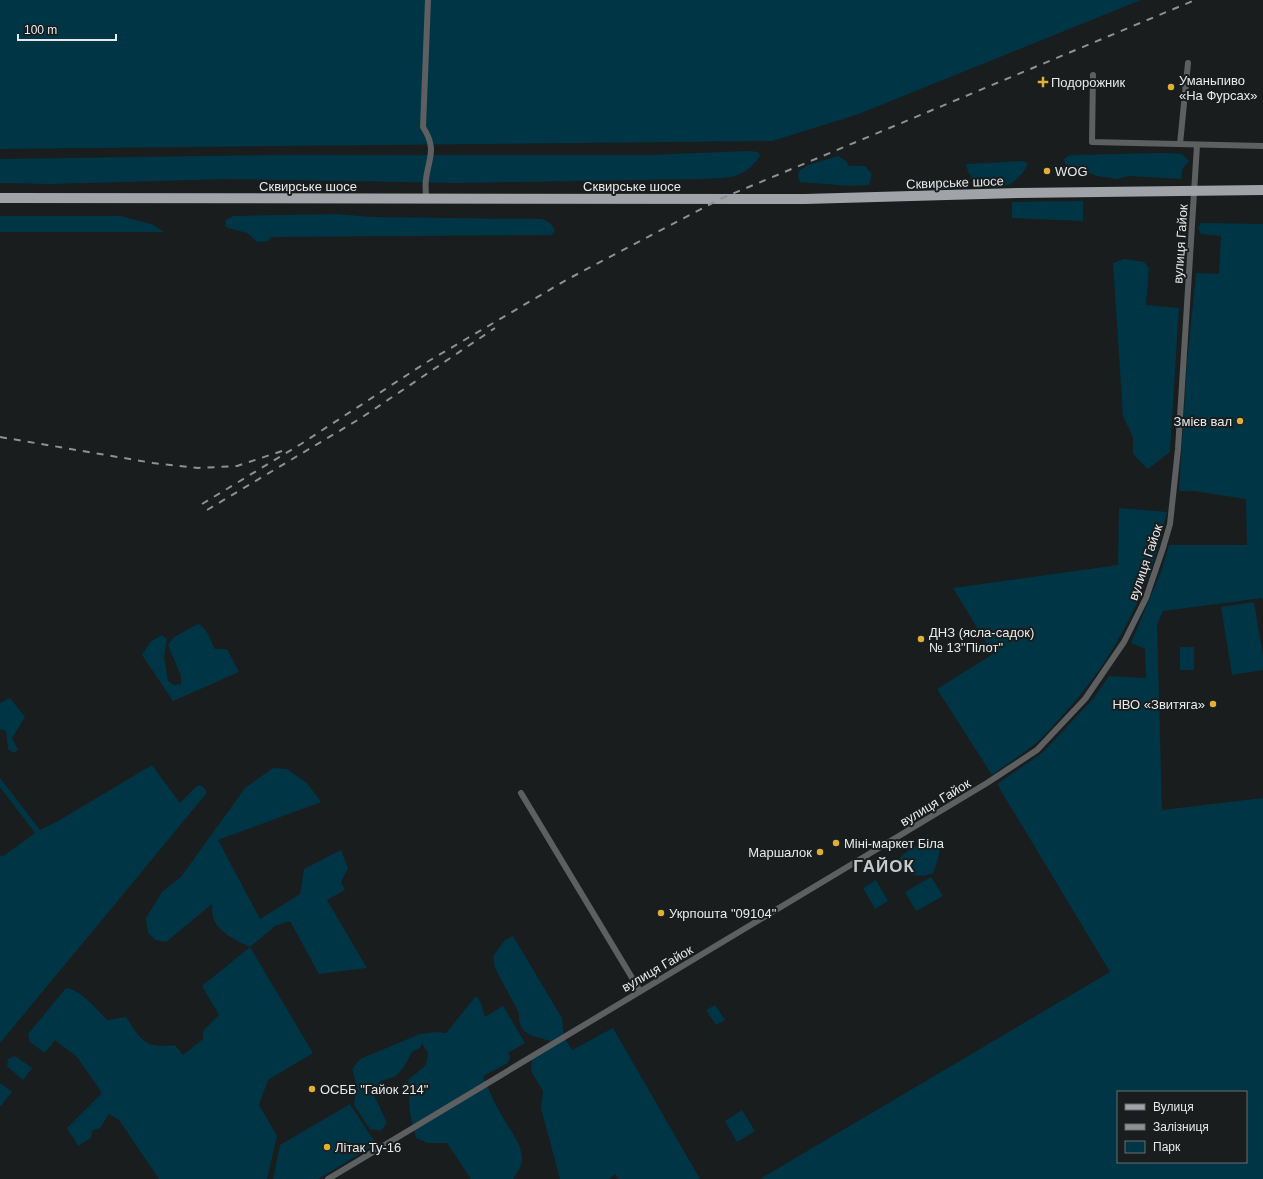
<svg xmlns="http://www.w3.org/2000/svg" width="1263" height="1179" font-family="Arial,sans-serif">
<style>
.green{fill:#003545;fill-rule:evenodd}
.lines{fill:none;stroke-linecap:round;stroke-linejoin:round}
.street{stroke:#5e5f61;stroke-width:6}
.primary{stroke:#a0a3a7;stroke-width:10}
.rail{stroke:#8e9192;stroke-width:2;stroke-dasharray:7 7;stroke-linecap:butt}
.poi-dot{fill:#e1af34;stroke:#191d1e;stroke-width:1.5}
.labels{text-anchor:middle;stroke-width:4;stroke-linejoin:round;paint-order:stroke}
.poi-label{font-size:13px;fill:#e7eaeb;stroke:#191d1e;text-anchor:start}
.street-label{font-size:13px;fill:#e7eaeb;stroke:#191d1e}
.district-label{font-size:17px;font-weight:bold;letter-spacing:1px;fill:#c5cbcd;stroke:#191d1e}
</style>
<rect width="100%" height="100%" fill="#191d1e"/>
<g class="green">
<path d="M 0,0 L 1141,0 L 856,115 L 772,141 L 0,149 Z"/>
<path d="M 748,151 L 758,152 L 760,156 C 744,180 726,178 700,179 L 456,183 L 229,179 L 51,184 L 0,183 L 0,159 L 277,155 L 648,155 Z"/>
<path d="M 1163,153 L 1182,154 L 1189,161 L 1183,168 L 1181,179 L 1129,176 L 1117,179 L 1097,176 L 1065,164 L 1064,159 L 1070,155 Z"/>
<path d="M 838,156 L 846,161 L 849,166 L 865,166 L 872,174 L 869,185 L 851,186 L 800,182 L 798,176 L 799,171 L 808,165 Z"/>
<path d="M 1023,161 L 1028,164 C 1026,170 1016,181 1010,184 C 991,193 969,184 966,164 Z"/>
<path d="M 923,188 L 959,188 L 962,189 L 919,190 Z"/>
<path d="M 1083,201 L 1083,221 L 1012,218 L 1012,202 Z"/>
<path d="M 336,214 L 371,217 L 542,219 L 550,223 L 555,230 L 552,235 L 272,237 L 268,241 L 257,242 L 247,233 L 228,228 L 225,226 L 226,220 L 233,216 Z"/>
<path d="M 0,216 L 121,216 L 154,225 L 164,232 L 0,232 Z"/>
<path d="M 1201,223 L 1263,224 L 1263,601 L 1262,598 L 1163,611 L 1157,625 L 1162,810 L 1263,798 L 1263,1179 L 760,1179 L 1110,972 L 997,784 L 1042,753 L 1093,699 L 1109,676 L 1146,678 L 1145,649 L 1131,643 L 1162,569 L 1169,545 L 1247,545 L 1246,499 L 1194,491 L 1179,491 L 1187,363 L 1196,273 L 1219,274 L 1221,236 L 1201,234 L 1198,228 ZM 1118,1092 L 1246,1092 L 1246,1162 L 1118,1162 Z"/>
<path d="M 1124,259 L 1144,262 L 1149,268 L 1146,305 L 1179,308 L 1170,452 L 1148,469 L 1133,454 L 1133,437 L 1123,416 L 1113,263 Z"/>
<path d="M 1119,508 L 1167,512 C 1150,590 1115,659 1061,717 C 1053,725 1045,736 1036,743 C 1022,755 1006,764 992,775 L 937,689 L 993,654 L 953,588 L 1118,565 Z"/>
<path d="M 1254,602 L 1263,656 L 1263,670 L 1232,675 L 1221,607 Z"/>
<path d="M 198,624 C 207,627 211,642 215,649 L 227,649 L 239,672 L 173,701 L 142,655 L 150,642 L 162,635 L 167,639 L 164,657 L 168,681 L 174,685 L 181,684 L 181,676 L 168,645 L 174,637 Z"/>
<rect x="1180" y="647" width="14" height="23"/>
<path d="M 10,698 L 25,717 L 12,738 L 18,750 L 14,753 L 8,749 L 6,731 L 0,729 L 0,703 Z"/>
<path d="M 152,765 L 180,803 L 198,785 L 202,786 L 206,790 L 206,794 L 0,1043 L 0,855 L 2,857 L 35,833 L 0,787 L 0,778 L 40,830 L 58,821 Z"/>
<path d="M 273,768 L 287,769 L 307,783 L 321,802 L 218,840 L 260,919 L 300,894 L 304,869 L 341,850 L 348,868 L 341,882 L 345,890 L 327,900 L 367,968 L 319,974 L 290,921 L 275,926 L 250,947 L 313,1053 L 268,1080 L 259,1105 L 277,1136 L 267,1179 L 159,1179 L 119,1120 L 109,1114 L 100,1128 L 92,1131 L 91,1138 L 78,1146 L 67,1128 L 102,1093 L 77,1057 L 55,1040 L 45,1053 L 30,1042 L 28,1034 L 66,988 C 82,990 96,1009 107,1020 L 126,1017 C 141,1040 145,1049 175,1045 L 183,1055 L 203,1039 L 203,1031 L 219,1015 L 202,986 L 250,947 C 237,941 217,932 213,917 C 212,913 212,908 212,904 L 166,942 L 155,940 L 148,933 L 146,918 L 162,892 L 181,877 L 245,788 Z"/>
<path d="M 933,838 C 945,845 937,863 933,873 C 920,879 907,875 896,865 C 900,851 922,844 933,838 Z"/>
<path d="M 931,877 L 943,896 L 916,911 L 905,892 Z"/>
<path d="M 876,880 L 888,901 L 875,909 L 863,888 Z"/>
<path d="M 513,936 L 562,1018 L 564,1037 L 572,1050 L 613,1028 L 700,1179 L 619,1179 L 615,1174 L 609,1179 L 560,1179 L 541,1108 L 543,1091 L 531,1071 L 532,1056 L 555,1043 C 539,1035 517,1039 519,1013 L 495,968 L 493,956 L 505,940 Z"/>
<path d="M 476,996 L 481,1003 L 485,1017 L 503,1006 L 525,1043 L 508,1053 L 510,1057 L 508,1063 L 483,1076 C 490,1094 499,1112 510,1129 C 515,1137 521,1146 522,1157 C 523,1165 517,1173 513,1179 L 471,1179 L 447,1143 L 428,1143 L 416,1138 L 410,1114 L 408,1080 L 426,1065 L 428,1053 L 422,1043 L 420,1048 L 412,1052 L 404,1067 L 396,1076 L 381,1081 L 373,1090 L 375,1097 L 387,1123 L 381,1131 L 370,1129 L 354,1105 C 356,1092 357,1081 352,1069 L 360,1059 L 420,1034 L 437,1032 L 446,1033 Z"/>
<path d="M 715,1005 L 725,1020 L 716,1025 L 706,1010 Z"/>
<path d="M 15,1056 L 32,1068 L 23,1080 L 7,1066 L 8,1059 Z"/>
<path d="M 0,1083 L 12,1092 L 1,1106 L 0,1106 Z"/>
<path d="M 350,1104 L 376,1144 L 318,1179 L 273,1179 L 280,1145 Z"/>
<path d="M 742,1110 L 755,1131 L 737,1142 L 725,1121 Z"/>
</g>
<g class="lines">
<g class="street">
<path d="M 1093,75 L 1092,142 L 1263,146"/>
<path d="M 1180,144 L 1188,63"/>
<path d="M 426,199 C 426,192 425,185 426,179 C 429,157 437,149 423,127 L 428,0"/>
<path d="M 521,793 L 640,991"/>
<path d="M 328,1179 L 987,783 L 1037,750 L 1085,699 L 1124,642 L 1146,598 L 1163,548 L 1170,524 L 1178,449 L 1197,145"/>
</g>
<path class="primary" d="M 0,198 L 805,199 L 1018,193 L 1263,190"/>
<g class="rail">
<path d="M 0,437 L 153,463 L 198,468 L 237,466 L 285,450"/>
<path d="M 202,504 L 301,444 L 427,362 L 568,279 L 720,199 L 1195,0"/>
<path d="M 207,510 L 361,418 L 495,328"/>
</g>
</g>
<g class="poi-dot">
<path d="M1041 76h4v4h4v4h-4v4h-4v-4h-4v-4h4z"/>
<circle cx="1171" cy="87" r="4"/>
<circle cx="1047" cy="171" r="4"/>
<circle cx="1240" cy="421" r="4"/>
<circle cx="921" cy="639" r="4"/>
<circle cx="1213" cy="704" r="4"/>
<circle cx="836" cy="843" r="4"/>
<circle cx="820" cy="852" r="4"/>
<circle cx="661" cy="913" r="4"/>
<circle cx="312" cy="1089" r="4"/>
<circle cx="327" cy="1147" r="4"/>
</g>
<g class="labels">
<g class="poi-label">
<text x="1179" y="85">Уманьпиво<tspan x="1179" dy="15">«На Фурсах»</tspan></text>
<text x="1051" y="87">Подорожник</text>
<text x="1055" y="176">WOG</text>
<text x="1232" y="426" text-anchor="end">Змієв вал</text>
<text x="929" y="637">ДНЗ (ясла-садок)<tspan x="929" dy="15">№ 13"Пілот"</tspan></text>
<text x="1205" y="709" text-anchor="end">НВО «Звитяга»</text>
<text x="844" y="848">Міні-маркет Біла</text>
<text x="812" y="857" text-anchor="end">Маршалок</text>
<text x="669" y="918">Укрпошта "09104"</text>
<text x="320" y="1094">ОСББ "Гайок 214"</text>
<text x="335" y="1152">Літак Ту-16</text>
</g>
<g class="street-label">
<text transform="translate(955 182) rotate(-2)" y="5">Сквирське шосе</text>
<text x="308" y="191">Сквирське шосе</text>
<text x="632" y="191">Сквирське шосе</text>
<text transform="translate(1180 244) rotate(-86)" y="5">вулиця Гайок</text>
<text transform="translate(1145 562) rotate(-71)" y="5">вулиця Гайок</text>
<text transform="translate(935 802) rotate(-31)" y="5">вулиця Гайок</text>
<text transform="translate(657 968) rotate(-30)" y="5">вулиця Гайок</text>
</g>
<g class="district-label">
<text x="884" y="872">ГАЙОК</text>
</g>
</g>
<rect x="1117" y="1091" width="130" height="72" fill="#191d1e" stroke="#6b6f70"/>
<rect x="1125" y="1104" width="20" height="6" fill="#a0a3a7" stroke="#6b6f70"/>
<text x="1153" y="1111" font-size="12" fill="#e7eaeb">Вулиця</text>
<rect x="1125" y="1124" width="20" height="6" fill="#8e9192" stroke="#6b6f70"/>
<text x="1153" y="1131" font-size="12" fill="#e7eaeb">Залізниця</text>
<rect x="1125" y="1141" width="20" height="12" fill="#003545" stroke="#6b6f70"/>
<text x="1153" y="1151" font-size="12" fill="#e7eaeb">Парк</text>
<path d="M18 34v6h98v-6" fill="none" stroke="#e7eaeb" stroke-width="2"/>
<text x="24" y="34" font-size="12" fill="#e7eaeb" stroke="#191d1e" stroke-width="3" paint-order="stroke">100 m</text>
</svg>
